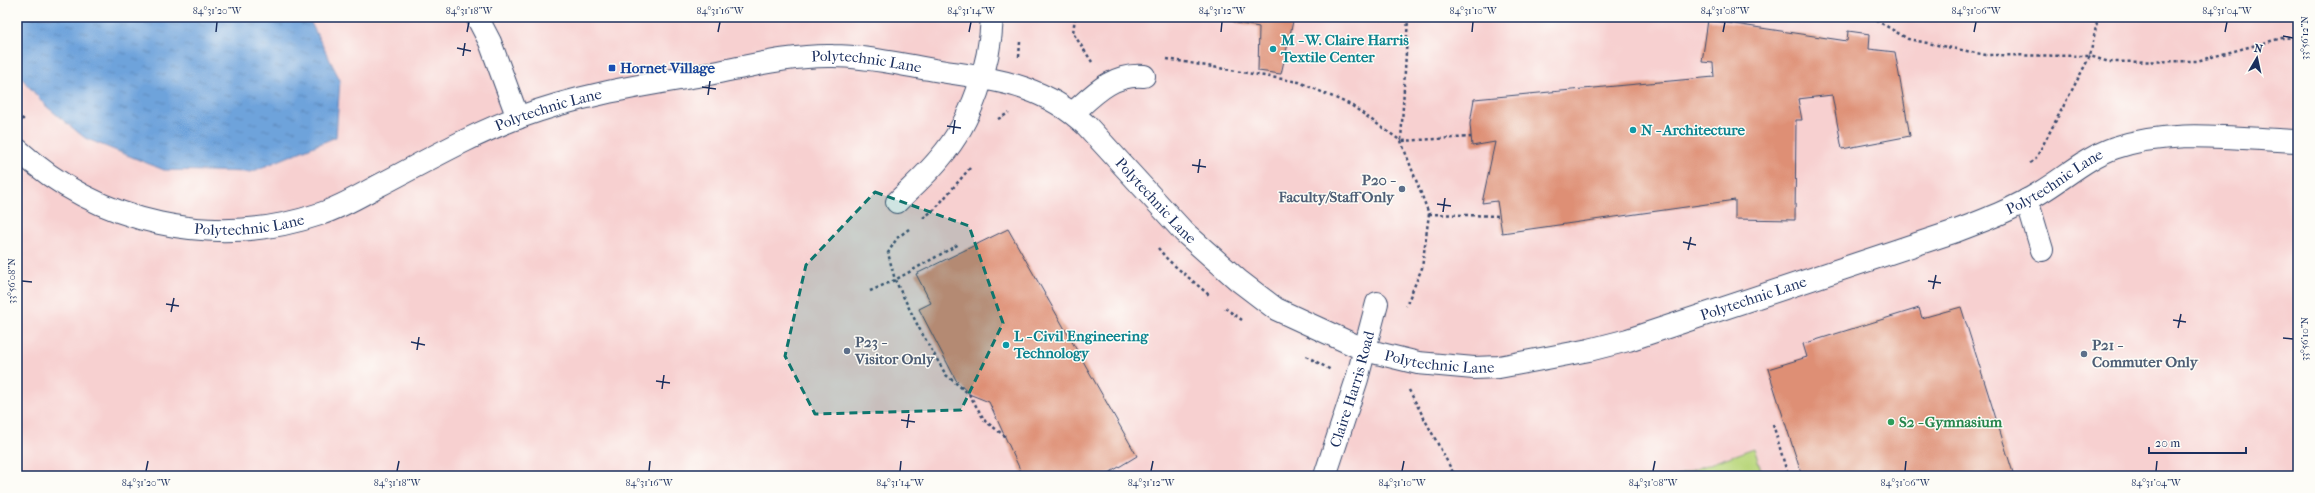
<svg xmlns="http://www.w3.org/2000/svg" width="2315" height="493" font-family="'IM FELL French Canon',serif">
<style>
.built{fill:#f7d0d0}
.pitch{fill:#bad77d;stroke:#6a836e}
.water{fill:url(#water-ripples);stroke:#44699c}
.building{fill:#de8f74}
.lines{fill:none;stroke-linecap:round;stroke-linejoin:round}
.minor-casing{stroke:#3b4a6d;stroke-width:24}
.path{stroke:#3b4a6d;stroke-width:2.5;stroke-dasharray:3 3;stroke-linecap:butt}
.minor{stroke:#fff;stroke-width:22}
.marked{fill:#0f766e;fill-opacity:0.2;stroke:#0f766e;stroke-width:3;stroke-dasharray:8 5;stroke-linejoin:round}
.ticks{fill:none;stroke:#1b2f5e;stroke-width:1.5}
.culture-dot{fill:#0f9aa8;stroke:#fdfcf7;stroke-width:1.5}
.transit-dot{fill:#1a4fb4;stroke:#fdfcf7;stroke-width:1.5}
.service-dot{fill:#5c6f8a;stroke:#fdfcf7;stroke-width:1.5}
.leisure-dot{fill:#2e9e5b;stroke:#fdfcf7;stroke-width:1.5}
.labels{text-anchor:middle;stroke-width:3;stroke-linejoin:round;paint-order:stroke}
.culture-label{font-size:15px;font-weight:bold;fill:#0d838f;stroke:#fdfcf7;text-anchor:start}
.street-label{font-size:15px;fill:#1b2f5e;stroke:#fdfcf7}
.transit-label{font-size:15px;font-weight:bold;fill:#164399;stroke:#fdfcf7;text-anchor:start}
.service-label{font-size:15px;font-weight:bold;fill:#4e5e75;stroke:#fdfcf7;text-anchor:start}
.leisure-label{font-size:15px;font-weight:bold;fill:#27864d;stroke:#fdfcf7;text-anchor:start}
.neatline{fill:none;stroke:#1b2f5e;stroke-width:1.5}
.ticks-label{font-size:10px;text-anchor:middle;fill:#1b2f5e}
</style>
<defs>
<pattern id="water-ripples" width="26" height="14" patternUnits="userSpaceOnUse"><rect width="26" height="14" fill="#6ea3db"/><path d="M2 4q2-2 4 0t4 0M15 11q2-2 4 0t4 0" fill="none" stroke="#5a85b5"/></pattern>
</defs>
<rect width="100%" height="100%" fill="#fdfcf7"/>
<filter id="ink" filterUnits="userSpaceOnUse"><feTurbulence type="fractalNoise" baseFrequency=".025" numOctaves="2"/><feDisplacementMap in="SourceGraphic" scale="8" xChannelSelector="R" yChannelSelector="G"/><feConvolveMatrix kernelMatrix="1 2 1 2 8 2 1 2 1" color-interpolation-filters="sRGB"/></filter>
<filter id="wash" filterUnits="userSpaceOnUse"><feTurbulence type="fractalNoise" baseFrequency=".012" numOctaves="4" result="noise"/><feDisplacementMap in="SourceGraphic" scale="16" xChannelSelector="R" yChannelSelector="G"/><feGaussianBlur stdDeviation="0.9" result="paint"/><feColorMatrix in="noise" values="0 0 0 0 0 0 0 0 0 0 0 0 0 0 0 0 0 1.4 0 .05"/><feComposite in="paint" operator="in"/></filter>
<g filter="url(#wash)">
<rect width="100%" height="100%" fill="#efe3c4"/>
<rect class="built" x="17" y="17" width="2281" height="459"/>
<path class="pitch" d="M 1754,448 L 1763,476 L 1676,476 Z"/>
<path class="water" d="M 17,17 L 308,17 L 340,80 L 336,137 L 251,172 L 164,170 L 85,138 L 46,106 L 17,73 Z"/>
<g id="blocks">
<g class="building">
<path d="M 1225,17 L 1294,17 L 1281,74 L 1258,71 L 1259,27 L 1237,23 Z"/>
<path d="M 1708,20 L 1847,41 L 1848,31 L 1870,34 L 1869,49 L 1895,52 L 1910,136 L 1842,149 L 1832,95 L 1798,99 L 1802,120 L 1796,120 L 1795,220 L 1735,219 L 1735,200 L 1502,233 L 1497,201 L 1482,203 L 1495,142 L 1472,146 L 1470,124 L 1474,99 L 1714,77 L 1713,63 L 1702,62 Z"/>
<path d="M 1008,229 L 1137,456 L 1104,476 L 1023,476 L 989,402 L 969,394 L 956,380 L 919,309 L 931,303 L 916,274 Z"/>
<path d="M 1961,307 L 2014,476 L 1802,476 L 1768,369 L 1807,357 L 1803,344 L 1919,308 L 1922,318 Z"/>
</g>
</g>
</g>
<g filter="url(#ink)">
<use href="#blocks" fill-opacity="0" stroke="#3b4a6d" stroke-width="1"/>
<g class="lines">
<g class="minor-casing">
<g id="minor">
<path d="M 477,17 L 490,42 L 518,118"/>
<path d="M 1073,113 C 1094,94 1113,73 1144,76"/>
<path id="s1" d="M 17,149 C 99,224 214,250 320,214 C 339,208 358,197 376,187 C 423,163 470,135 520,117 C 581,94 645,85 709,74 C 750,66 791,55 833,56 C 865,56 898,64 929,69 C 991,80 1039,81 1087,126 L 1184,232 L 1238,280 L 1276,309 L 1365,350 L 1418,363 L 1474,368 L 1499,367 L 1589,350 L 1628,340 L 1956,231 C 1985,220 2014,209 2041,192 C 2066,177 2086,158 2114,148 C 2172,128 2238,139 2298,141"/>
<path d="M 2027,200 L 2042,250"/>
<path d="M 897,202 C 911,188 927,174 940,158 C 972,121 990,66 992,17"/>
<path id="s2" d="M 1325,476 L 1357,379 L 1377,303"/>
</g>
</g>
<g class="path">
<path d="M 1075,17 L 1073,33 L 1092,62"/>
<path d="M 1408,17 L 1401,141 L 1471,137"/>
<path d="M 1871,17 L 1908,39 L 1986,55 L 2090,56 L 2098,17"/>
<path d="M 2089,17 L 2097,20"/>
<path d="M 1019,57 L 1020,42"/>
<path d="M 1167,59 L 1299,82 L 1351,105 L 1401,141 L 1429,214 L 1422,268 L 1406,306"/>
<path d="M 17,114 L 25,121"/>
<path d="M 998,119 L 1009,113"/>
<path d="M 2030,163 L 2035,160 L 2090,56 L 2109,62 L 2197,61 L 2282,38 L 2298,37"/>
<path d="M 1429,214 L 1500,216"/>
<path d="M 923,218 L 935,209 L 970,168"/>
<path d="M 909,229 L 897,238 L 888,253 L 895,280 L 919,328 L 946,375 L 969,394 L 985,421 L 1005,436"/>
<path d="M 1158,248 L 1168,260 L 1209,295"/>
<path d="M 870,291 L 895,280 L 959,244"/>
<path d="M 1225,308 L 1242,320"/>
<path d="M 1306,356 L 1331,370"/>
<path d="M 1409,390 L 1455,476"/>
<path d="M 1773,424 L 1788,476"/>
</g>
<use href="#minor" class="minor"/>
</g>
</g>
<path class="marked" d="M 875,192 L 969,226 L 1003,323 L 961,410 L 815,414 L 785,356 L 806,265 Z"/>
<path class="ticks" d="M 216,32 L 217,22M 467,32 L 469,22M 718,32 L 720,22M 969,32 L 971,22M 1221,32 L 1222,22M 1472,32 L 1473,22M 1723,32 L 1725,22M 1974,32 L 1976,22M 2225,32 L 2227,22M 2283,36 L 2293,38M 457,48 L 471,51M 463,56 L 465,43M 702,87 L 716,89M 708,95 L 710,81M 947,126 L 961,128M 953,134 L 955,120M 1192,165 L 1206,167M 1198,173 L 1200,159M 1437,204 L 1451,206M 1443,212 L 1445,198M 1683,242 L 1696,245M 1688,250 L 1691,237M 22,281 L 32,282M 1928,281 L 1941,283M 1933,289 L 1936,275M 166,304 L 179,306M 171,312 L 174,298M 2173,320 L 2186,322M 2178,328 L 2181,314M 2283,338 L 2293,339M 411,342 L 425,345M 417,350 L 419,337M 656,381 L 670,383M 662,389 L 664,375M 901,420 L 915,422M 907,428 L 909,414M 146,471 L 148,461M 397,471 L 399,461M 649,471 L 650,461M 900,471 L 901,461M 1151,471 L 1153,461M 1402,471 L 1404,461M 1653,471 L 1655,461M 1905,471 L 1906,461M 2156,471 L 2157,461"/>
<g class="culture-dot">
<circle cx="1273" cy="49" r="4"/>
<circle cx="1633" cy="130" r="4"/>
<circle cx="1006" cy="345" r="4"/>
</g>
<rect class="transit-dot" x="608" y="64" width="8" height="8" rx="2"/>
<g class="service-dot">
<circle cx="1402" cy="189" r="4"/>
<circle cx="847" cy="351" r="4"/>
<circle cx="2084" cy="354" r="4"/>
</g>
<circle class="leisure-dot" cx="1891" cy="422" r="4"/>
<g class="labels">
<g class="culture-label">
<text x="1281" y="45">M - W. Claire Harris<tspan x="1281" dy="17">Textile Center</tspan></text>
<text x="1641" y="135">N - Architecture</text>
<text x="1014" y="341">L - Civil Engineering<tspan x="1014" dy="17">Technology</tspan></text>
</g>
<g class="street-label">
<text dy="5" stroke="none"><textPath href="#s1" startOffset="901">Polytechnic Lane</textPath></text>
<text dy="5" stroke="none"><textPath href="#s1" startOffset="577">Polytechnic Lane</textPath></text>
<text dy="5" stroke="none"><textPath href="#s1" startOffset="2221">Polytechnic Lane</textPath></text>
<text dy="5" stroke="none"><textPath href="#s1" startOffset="1237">Polytechnic Lane</textPath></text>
<text dy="5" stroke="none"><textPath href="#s1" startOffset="253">Polytechnic Lane</textPath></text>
<text dy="5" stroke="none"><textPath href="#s1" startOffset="1897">Polytechnic Lane</textPath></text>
<text dy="5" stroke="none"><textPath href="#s1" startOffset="1573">Polytechnic Lane</textPath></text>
<text dy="5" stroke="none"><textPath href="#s2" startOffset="91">Claire Harris Road</textPath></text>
</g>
<g class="transit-label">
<text x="620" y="73">Hornet Village</text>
</g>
<g class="service-label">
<text x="1394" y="185" text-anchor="end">P20 -<tspan x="1394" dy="17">Faculty/Staff Only</tspan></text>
<text x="855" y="347">P23 -<tspan x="855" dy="17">Visitor Only</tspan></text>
<text x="2092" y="350">P21 -<tspan x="2092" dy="17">Commuter Only</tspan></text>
</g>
<g class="leisure-label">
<text x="1899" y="427">S2 - Gymnasium</text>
</g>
</g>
<rect width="2315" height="493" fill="none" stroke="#fdfcf7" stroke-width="44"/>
<g transform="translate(2257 58) rotate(9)" stroke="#fdfcf7" stroke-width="3" paint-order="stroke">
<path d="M0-3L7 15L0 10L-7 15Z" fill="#1b2f5e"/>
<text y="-6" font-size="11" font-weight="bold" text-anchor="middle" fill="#1b2f5e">N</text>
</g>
<path d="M2149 447v6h97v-6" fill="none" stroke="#1b2f5e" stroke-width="2"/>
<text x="2155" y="447" font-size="12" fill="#1b2f5e" stroke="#fdfcf7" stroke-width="3" paint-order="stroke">20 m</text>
<rect x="22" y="22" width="2271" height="449" class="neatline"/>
<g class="ticks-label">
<text x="217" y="14">84°31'20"W</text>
<text x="469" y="14">84°31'18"W</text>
<text x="720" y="14">84°31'16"W</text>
<text x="971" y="14">84°31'14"W</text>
<text x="1222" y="14">84°31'12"W</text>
<text x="1473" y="14">84°31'10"W</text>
<text x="1725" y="14">84°31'08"W</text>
<text x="1976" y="14">84°31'06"W</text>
<text x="2227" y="14">84°31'04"W</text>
<text transform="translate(2304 38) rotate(-90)" y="4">33°56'12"N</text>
<text transform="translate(11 281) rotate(-90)" y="4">33°56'08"N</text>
<text transform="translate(2304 339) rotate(-90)" y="4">33°56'10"N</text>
<text x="146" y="486">84°31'20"W</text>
<text x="397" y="486">84°31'18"W</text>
<text x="649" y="486">84°31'16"W</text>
<text x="900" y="486">84°31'14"W</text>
<text x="1151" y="486">84°31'12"W</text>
<text x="1402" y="486">84°31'10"W</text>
<text x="1653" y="486">84°31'08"W</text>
<text x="1905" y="486">84°31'06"W</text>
<text x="2156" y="486">84°31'04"W</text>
</g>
</svg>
